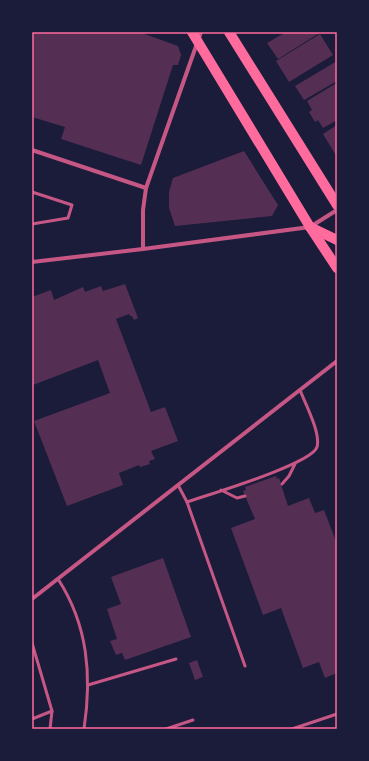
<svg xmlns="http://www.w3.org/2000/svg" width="369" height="761" font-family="'Alegreya Sans',sans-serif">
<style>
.building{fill:#542f53}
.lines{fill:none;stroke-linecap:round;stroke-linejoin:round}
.service{stroke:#c65784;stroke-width:3}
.minor{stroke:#c65784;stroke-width:4}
.primary{stroke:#ff6b9d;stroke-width:10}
.neatline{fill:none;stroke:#ff6b9d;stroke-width:1.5}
</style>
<rect width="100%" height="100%" fill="#1b1b3a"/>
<g class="building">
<path d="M 32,32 L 139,32 L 178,46 L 181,55 L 178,65 L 173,65 L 141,165 L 61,139 L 65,127 L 32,117 Z"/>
<path d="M 286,32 L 321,32 L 278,59 L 267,43 Z"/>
<path d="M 320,34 L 333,55 L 289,82 L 276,61 Z"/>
<path d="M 337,61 L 337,81 L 304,100 L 295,86 Z"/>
<path d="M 335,84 L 337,88 L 337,120 L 323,128 L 318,120 L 315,122 L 309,112 L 312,110 L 307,101 Z"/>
<path d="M 337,125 L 337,157 L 323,134 Z"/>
<path d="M 244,151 L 278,205 L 272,216 L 175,226 L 169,208 L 169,192 L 173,178 Z"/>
<path d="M 125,284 L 138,318 L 134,320 L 132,316 L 130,316 L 129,314 L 116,319 L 151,412 L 165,407 L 178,441 L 151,451 L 155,459 L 149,461 L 150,464 L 140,467 L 139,465 L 119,473 L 123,485 L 67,506 L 34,421 L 110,393 L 98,360 L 33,385 L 32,297 L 51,290 L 54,300 L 83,287 L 85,292 L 101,286 L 103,291 Z"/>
<path d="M 276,476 L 277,479 L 279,478 L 288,506 L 309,498 L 315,513 L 324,510 L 337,544 L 337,673 L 325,678 L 319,662 L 303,668 L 281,608 L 263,615 L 231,528 L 255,519 L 243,491 L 246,490 L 245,487 Z"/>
<path d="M 163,558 L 191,637 L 125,660 L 122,653 L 116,655 L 110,641 L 117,639 L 107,609 L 121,604 L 111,577 Z"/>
<path d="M 197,660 L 203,677 L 195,680 L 189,663 Z"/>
</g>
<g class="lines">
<g class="service">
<path d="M 32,192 L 72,205 L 68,218 L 32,224"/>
<path d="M 282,484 L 289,476 L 295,464"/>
<path d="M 178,485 L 187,502 L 245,666"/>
<path d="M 221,490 L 237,498 L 245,496"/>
<path d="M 187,502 C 207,495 312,464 317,447 C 321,433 305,403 300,390"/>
<path d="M 58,579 C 88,625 92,676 84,729"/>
<path d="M 32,643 L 52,711 L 50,729"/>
<path d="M 88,685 L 176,659"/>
<path d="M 32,719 L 52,711"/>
<path d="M 166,729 L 193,720"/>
<path d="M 292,729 L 337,714"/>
</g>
<g class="minor">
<path d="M 32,150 L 146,188"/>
<path d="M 143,249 L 143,210 L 146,188 L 201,32"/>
<path d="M 32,262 L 143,249 L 310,227 L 337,210"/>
<path d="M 32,599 L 337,361"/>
</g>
<g class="primary">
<path d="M 192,32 L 310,227 L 337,268"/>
<path d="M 229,32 L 337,205"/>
<path d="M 310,227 L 337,240"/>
</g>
</g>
<rect width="369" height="761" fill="none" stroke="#1b1b3a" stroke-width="66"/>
<rect x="33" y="33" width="303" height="695" class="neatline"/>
</svg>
